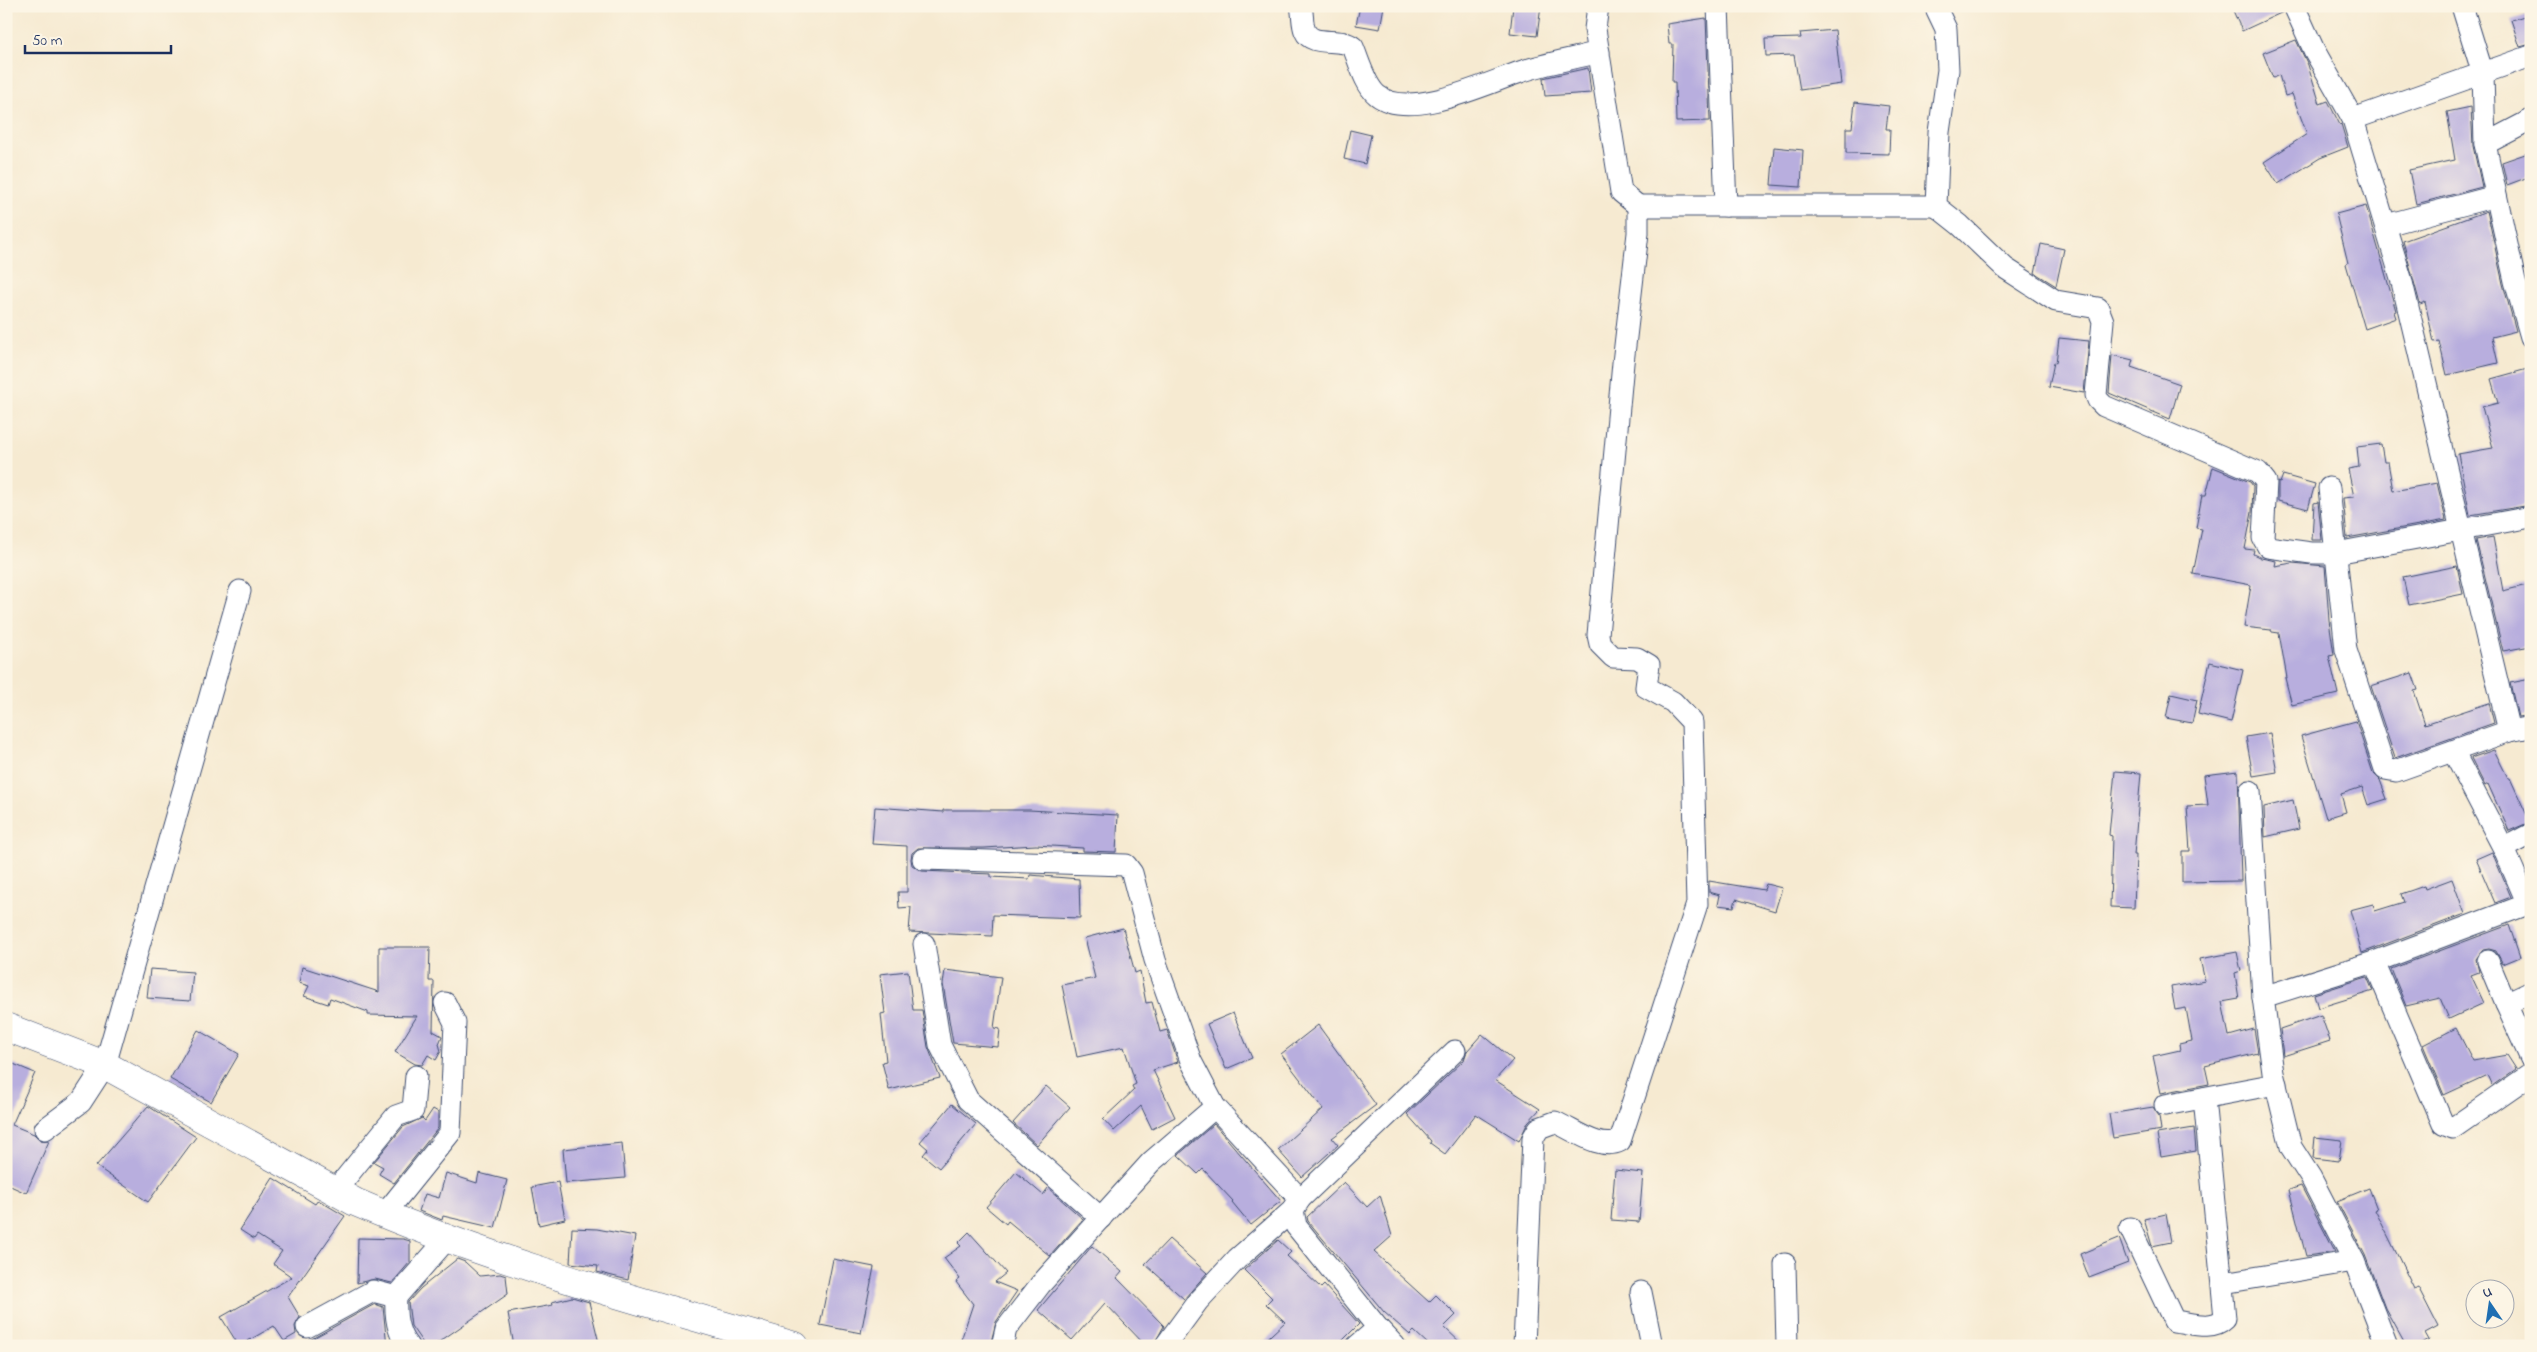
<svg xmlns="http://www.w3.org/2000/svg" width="2537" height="1352" font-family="'Indie Flower',sans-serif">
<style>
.building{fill:#b8aede}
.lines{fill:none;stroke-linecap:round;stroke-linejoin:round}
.minor-casing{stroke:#3c4b6f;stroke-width:23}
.tertiary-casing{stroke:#3c4b6f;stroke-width:29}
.minor{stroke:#fff;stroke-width:21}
.tertiary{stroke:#fff;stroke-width:28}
</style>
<rect width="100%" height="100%" fill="#fcf5e5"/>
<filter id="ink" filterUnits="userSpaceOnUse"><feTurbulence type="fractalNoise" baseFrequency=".02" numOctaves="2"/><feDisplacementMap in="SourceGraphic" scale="10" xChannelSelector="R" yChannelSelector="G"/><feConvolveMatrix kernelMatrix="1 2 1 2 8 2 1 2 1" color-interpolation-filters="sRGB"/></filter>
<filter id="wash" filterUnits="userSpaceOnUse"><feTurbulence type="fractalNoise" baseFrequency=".0096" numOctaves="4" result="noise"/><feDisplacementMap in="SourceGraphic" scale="20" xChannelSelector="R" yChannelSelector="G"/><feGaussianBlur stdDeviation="1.12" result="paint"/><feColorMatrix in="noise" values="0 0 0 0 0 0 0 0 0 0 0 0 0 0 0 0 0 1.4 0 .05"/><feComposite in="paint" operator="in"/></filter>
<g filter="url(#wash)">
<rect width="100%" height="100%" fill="#f6ead1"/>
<g id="blocks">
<g class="building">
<path d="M 1360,6 L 1384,6 L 1380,29 L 1356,25 Z"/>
<path d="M 1513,6 L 1541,6 L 1537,36 L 1510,33 Z"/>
<path d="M 2231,6 L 2282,6 L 2283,12 L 2242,31 Z"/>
<path d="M 2531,14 L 2531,44 L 2520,47 L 2511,20 Z"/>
<path d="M 1706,18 L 1710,121 L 1676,122 L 1675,82 L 1672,82 L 1673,44 L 1669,44 L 1667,24 Z"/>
<path d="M 1835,30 L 1841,84 L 1800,90 L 1794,55 L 1766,56 L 1765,39 L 1801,38 L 1800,33 Z"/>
<path d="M 2296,40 L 2308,65 L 2320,104 L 2328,101 L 2340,125 L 2341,124 L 2348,147 L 2320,158 L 2278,184 L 2264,162 L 2307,134 L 2292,94 L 2285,96 L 2279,75 L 2273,78 L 2263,53 Z"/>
<path d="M 1588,68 L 1591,93 L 1545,96 L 1543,78 Z"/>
<path d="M 1855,102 L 1889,106 L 1886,129 L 1890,129 L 1889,154 L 1846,153 L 1846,128 L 1852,128 Z"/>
<path d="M 2471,107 L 2473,146 L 2482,187 L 2416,204 L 2409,170 L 2455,160 L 2447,112 Z"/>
<path d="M 1350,130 L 1371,135 L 1365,164 L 1344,159 Z"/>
<path d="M 1774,147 L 1803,150 L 1801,187 L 1771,185 Z"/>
<path d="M 2531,152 L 2531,176 L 2507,185 L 2502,162 Z"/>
<path d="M 2366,206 L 2396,311 L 2394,312 L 2396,318 L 2365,329 L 2346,264 L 2348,263 L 2336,214 Z"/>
<path d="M 2487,211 L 2503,284 L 2516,331 L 2492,337 L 2498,363 L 2447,375 L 2439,341 L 2434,342 L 2425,302 L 2420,304 L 2403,241 Z"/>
<path d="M 2041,244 L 2064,249 L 2056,286 L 2035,273 Z"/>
<path d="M 2059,338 L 2089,341 L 2084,393 L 2049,387 L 2054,362 L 2056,363 Z"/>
<path d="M 2112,355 L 2133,360 L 2131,367 L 2180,384 L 2170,419 L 2109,393 Z"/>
<path d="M 2531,368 L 2531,505 L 2470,515 L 2458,454 L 2493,448 L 2482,407 L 2498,403 L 2491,379 Z"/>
<path d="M 2381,444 L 2384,462 L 2388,462 L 2393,491 L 2437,483 L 2446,520 L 2347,538 L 2343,498 L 2354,497 L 2348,469 L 2359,467 L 2357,447 Z"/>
<path d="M 2213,467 L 2250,482 L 2253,486 L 2252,512 L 2245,549 L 2254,550 L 2253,554 L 2261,558 L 2276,561 L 2275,566 L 2292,563 L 2325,566 L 2329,620 L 2334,655 L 2329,656 L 2338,694 L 2292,705 L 2285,678 L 2287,678 L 2279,633 L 2272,632 L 2271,630 L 2244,627 L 2251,585 L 2193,574 L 2202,529 L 2196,528 L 2202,495 L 2206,495 Z"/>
<path d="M 2283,475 L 2315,484 L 2308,509 L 2278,501 L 2278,482 L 2280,483 Z"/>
<path d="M 2318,502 L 2322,540 L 2312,540 L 2314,503 Z"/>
<path d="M 2493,537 L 2503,591 L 2527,585 L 2531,601 L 2531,646 L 2503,651 L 2476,540 Z"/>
<path d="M 2457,566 L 2463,594 L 2409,605 L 2403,577 Z"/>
<path d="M 2210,662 L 2243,670 L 2231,722 L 2198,714 Z"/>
<path d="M 2412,673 L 2418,690 L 2414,691 L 2425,724 L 2489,703 L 2494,723 L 2395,758 L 2371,686 Z"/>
<path d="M 2531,679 L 2531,715 L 2518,717 L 2510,683 Z"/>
<path d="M 2171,694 L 2197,700 L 2192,723 L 2166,718 Z"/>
<path d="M 2356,721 L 2373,773 L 2380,780 L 2387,799 L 2368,805 L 2362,787 L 2341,794 L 2346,812 L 2326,818 L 2301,736 Z"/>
<path d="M 2270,733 L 2277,772 L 2253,776 L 2246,737 Z"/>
<path d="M 2494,750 L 2508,778 L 2510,778 L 2530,822 L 2509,831 L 2488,784 L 2485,786 L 2471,758 Z"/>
<path d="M 2115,771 L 2141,773 L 2134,855 L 2136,855 L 2134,908 L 2110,907 L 2112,836 L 2109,835 Z"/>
<path d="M 2238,771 L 2241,881 L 2182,882 L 2182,851 L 2190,851 L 2187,806 L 2208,805 L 2204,775 Z"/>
<path d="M 2293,800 L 2299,829 L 2265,837 L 2264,807 Z"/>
<path d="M 875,807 L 943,812 L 943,810 L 1029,810 L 1118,815 L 1116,852 L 1083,851 L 1083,848 L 1036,845 L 984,848 L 918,848 L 912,853 L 911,859 L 912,865 L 922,871 L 991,874 L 991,877 L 1029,879 L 1030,875 L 1079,879 L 1080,918 L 993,915 L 992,936 L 909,932 L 911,907 L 899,908 L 898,892 L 907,892 L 907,846 L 872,844 Z"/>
<path d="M 2492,852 L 2511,897 L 2495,903 L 2476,859 Z"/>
<path d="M 2452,879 L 2465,914 L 2362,953 L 2350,910 L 2373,904 L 2375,911 L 2404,902 L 2401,894 L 2424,886 L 2425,889 Z"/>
<path d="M 1709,881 L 1764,890 L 1766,884 L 1782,888 L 1775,911 L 1736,899 L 1734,907 L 1718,905 L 1720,895 L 1709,892 Z"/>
<path d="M 2509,925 L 2520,957 L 2503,964 L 2496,951 L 2489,949 L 2483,950 L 2476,959 L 2479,972 L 2471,975 L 2484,1003 L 2449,1019 L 2440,998 L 2406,1006 L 2391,969 Z"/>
<path d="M 1123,928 L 1135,973 L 1140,971 L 1146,1003 L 1152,1002 L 1160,1032 L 1167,1030 L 1178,1062 L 1153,1070 L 1175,1117 L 1152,1129 L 1141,1106 L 1114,1131 L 1103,1119 L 1134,1090 L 1132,1086 L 1136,1084 L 1124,1047 L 1077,1057 L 1062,985 L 1095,978 L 1085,938 Z"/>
<path d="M 379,947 L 430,947 L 429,981 L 434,981 L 433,1031 L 442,1036 L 439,1044 L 441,1051 L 436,1060 L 428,1055 L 422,1065 L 415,1064 L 395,1052 L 417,1016 L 368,1015 L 368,1012 L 330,998 L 328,1004 L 304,996 L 309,986 L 299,983 L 302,967 L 379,992 Z"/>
<path d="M 2237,952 L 2241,971 L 2235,973 L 2239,999 L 2222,1002 L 2229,1036 L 2254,1029 L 2258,1053 L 2205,1066 L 2209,1084 L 2161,1093 L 2153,1056 L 2180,1050 L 2179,1044 L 2192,1041 L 2186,1008 L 2175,1010 L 2171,987 L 2205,981 L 2200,959 Z"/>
<path d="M 150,969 L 193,972 L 190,1001 L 147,998 Z"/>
<path d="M 945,970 L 1001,977 L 994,1028 L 1000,1029 L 998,1047 L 953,1043 L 943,984 Z"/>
<path d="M 908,971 L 913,1010 L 922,1010 L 928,1047 L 940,1078 L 889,1090 L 882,1062 L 886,1061 L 881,1014 L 885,1013 L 880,974 Z"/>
<path d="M 2367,977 L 2373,991 L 2318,1008 L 2314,994 Z"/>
<path d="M 1233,1013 L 1252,1058 L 1226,1069 L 1207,1024 Z"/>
<path d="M 2321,1015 L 2330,1041 L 2283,1056 L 2280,1029 Z"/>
<path d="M 1318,1025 L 1376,1105 L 1332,1138 L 1338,1145 L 1302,1177 L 1278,1150 L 1323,1109 L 1281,1054 Z"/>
<path d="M 2456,1028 L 2473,1061 L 2507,1055 L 2516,1069 L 2492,1086 L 2487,1075 L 2444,1095 L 2423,1045 Z"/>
<path d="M 198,1030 L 239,1054 L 211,1102 L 170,1079 Z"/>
<path d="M 1482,1034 L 1513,1060 L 1495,1080 L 1540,1109 L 1528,1122 L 1519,1141 L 1476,1114 L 1445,1154 L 1430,1143 L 1431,1141 L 1407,1114 L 1464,1060 L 1467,1051 Z"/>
<path d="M 11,1063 L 35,1073 L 12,1125 L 34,1134 L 40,1140 L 49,1141 L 26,1193 L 6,1184 L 6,1073 Z"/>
<path d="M 1046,1086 L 1070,1107 L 1037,1145 L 1013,1123 Z"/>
<path d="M 952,1104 L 976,1124 L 939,1168 L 923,1155 L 928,1149 L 920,1142 Z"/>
<path d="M 148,1106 L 196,1137 L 148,1202 L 96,1166 Z"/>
<path d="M 2153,1107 L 2159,1116 L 2161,1130 L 2113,1138 L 2109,1114 Z"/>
<path d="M 433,1109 L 438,1112 L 438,1128 L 394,1183 L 379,1174 L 383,1167 L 374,1162 L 403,1127 L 422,1118 L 425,1121 Z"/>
<path d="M 1214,1124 L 1281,1201 L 1251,1225 L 1232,1202 L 1233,1201 L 1203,1169 L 1198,1174 L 1178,1155 Z"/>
<path d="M 2194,1128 L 2196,1151 L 2161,1157 L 2157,1134 Z"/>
<path d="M 2315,1137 L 2342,1140 L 2339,1161 L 2313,1158 Z"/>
<path d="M 622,1143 L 625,1178 L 566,1183 L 563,1149 Z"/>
<path d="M 1615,1170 L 1643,1173 L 1639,1222 L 1611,1220 Z"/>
<path d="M 1016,1172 L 1043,1195 L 1048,1188 L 1083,1219 L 1050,1256 L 1008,1221 L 1006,1224 L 986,1207 Z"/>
<path d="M 446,1173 L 477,1183 L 479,1173 L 507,1180 L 495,1228 L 443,1216 L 442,1220 L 419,1211 L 425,1194 L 439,1198 Z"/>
<path d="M 273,1178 L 315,1204 L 318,1200 L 345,1216 L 288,1297 L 300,1317 L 295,1326 L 296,1334 L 284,1341 L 274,1326 L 239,1346 L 221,1317 L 292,1277 L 273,1264 L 282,1251 L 257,1235 L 254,1239 L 240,1230 Z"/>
<path d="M 558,1182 L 565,1219 L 539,1225 L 532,1187 Z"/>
<path d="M 1344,1182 L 1367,1207 L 1380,1195 L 1392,1236 L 1374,1252 L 1429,1302 L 1436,1295 L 1456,1315 L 1444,1327 L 1464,1346 L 1430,1346 L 1414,1331 L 1410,1335 L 1384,1312 L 1308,1221 L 1307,1217 Z"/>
<path d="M 2301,1186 L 2335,1252 L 2306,1256 L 2289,1190 Z"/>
<path d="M 2369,1188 L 2377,1209 L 2375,1210 L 2390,1240 L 2414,1289 L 2418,1287 L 2438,1326 L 2425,1333 L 2429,1340 L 2419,1346 L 2406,1346 L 2385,1308 L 2365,1255 L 2337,1201 Z"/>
<path d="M 2166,1214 L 2171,1242 L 2152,1246 L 2144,1219 Z"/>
<path d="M 572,1228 L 597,1229 L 635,1236 L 628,1280 L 597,1272 L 598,1266 L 570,1263 Z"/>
<path d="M 969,1232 L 1006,1273 L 995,1282 L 1017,1291 L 996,1322 L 990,1346 L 959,1346 L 973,1304 L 956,1282 L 960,1279 L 944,1258 L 961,1246 L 958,1243 Z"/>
<path d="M 358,1238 L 403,1239 L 410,1241 L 410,1262 L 392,1283 L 375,1279 L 357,1283 Z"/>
<path d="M 2119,1238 L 2128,1263 L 2089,1278 L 2080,1254 Z"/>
<path d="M 1169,1239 L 1207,1273 L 1184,1299 L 1145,1264 Z"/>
<path d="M 1278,1240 L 1291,1252 L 1287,1256 L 1321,1288 L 1324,1285 L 1359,1324 L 1337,1346 L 1259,1346 L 1285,1322 L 1266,1304 L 1272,1298 L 1244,1270 Z"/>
<path d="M 1092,1246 L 1122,1272 L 1117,1278 L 1164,1326 L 1153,1346 L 1146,1346 L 1105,1303 L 1072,1340 L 1038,1310 Z"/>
<path d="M 457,1259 L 465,1262 L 480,1276 L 500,1274 L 506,1276 L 508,1294 L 433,1346 L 425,1346 L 411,1326 L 408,1302 L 421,1288 Z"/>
<path d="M 833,1259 L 874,1267 L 861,1333 L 820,1325 Z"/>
<path d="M 572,1297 L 589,1302 L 599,1343 L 589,1346 L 514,1346 L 508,1313 L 553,1305 L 552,1302 Z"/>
<path d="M 375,1304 L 383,1307 L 387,1346 L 299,1346 Z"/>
</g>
</g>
</g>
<g filter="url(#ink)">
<use href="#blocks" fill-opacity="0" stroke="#3c4b6f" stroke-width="1"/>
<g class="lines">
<g class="minor-casing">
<g id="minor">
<path d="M 1301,6 C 1303,14 1302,24 1305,31 C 1312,48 1340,36 1353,47 C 1359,61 1365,85 1377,95 C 1409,121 1487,83 1520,72 C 1546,63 1573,59 1599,52"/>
<path d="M 1718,6 L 1726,206"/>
<path d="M 1935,6 L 1946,29 L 1948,70 L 1939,132 L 1936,206 L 1960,225 L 2005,268 L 2056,301 L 2098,308 L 2103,321 L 2096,395 L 2098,400 L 2104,406 L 2258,472 L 2266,482 L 2263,538 L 2268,547 L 2311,553 L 2336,553 L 2531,517"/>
<path d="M 2294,6 L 2314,50 L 2353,119 L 2401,278 L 2509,731"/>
<path d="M 2462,6 L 2483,74 L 2485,144 L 2515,281 L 2531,337"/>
<path d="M 2353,119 L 2531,56"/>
<path d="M 2485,144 L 2531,120"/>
<path d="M 1638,206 L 1936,206"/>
<path d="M 2386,225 L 2496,196"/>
<path d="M 2329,488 L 2346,650 L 2385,769 L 2396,771 L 2509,731 L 2531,727"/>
<path d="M 2453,751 L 2505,851"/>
<path d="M 2250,791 L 2263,997 L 2273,1073 L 2291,1147 L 2311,1178 L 2354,1261 L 2387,1346"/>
<path d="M 923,859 L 1126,865 L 1132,873 L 1155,960 L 1191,1061 L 1215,1107 L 1300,1199 L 1293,1210 L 1296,1226 L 1378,1328 L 1357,1346"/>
<path d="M 924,944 L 940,1045 L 968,1100 L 1101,1218"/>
<path d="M 2488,961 L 2506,1004 L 2531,992"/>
<path d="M 2374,962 L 2443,1124 L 2453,1128 L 2531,1074"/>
<path d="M 2263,997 L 2374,962 L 2520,907 L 2525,902 L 2524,895 L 2505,851 L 2510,845 L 2531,834"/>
<path d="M 2506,1004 L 2531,1059"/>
<path d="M 2165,1105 L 2276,1084"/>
<path d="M 45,1129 L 81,1102 L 105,1065 L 240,591"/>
<path d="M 335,1191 L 396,1116 L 413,1110 L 416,1076"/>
<path d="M 1300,1199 L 1455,1051"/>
<path d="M 384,1215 L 450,1133 L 455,1023 L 445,1003"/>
<path d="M 2130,1228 L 2174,1321 C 2191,1323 2212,1331 2225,1318 L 2204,1098"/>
<path d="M 1785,1264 L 1787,1346"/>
<path d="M 2223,1283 L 2354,1261"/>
<path d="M 1641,1292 L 1652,1346"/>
<path d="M 396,1297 C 395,1314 397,1333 408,1346"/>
<path d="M 307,1327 L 373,1291 L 396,1297 L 447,1239"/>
<path d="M 1378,1328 L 1395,1346"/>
<path d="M 1002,1346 L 1006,1329 L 1040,1285 L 1151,1162 L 1215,1107"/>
<path d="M 1165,1346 L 1198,1301 L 1237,1259 L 1293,1210"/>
<path d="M 1524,1346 L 1533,1138 L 1539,1128 L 1555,1122 C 1574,1130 1600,1151 1620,1141 L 1697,904 L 1692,722 L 1673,702 L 1646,687 L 1649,665 L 1637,658 L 1613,657 L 1600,644 L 1598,635 L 1623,363 L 1638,233 L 1638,206 L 1621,192 L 1595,29 L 1598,6"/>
</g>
</g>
<g class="tertiary-casing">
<path id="tertiary" d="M 6,1027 L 105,1065 L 355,1202 C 497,1263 647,1303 795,1346"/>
</g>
<use href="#minor" class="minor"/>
<use href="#tertiary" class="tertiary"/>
</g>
</g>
<rect width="2537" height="1352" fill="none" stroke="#fcf5e5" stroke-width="25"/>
<g transform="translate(2490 1304) rotate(347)"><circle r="24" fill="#fcf5e5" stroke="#a2a6af"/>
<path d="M0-4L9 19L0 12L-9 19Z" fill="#1f6fb2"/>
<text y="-8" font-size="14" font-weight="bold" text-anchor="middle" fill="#1b2f5e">U</text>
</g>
<path d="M25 45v8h146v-8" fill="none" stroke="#1b2f5e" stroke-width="2.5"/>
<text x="32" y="45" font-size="15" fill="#1b2f5e" stroke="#fcf5e5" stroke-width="4" paint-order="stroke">50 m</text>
</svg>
